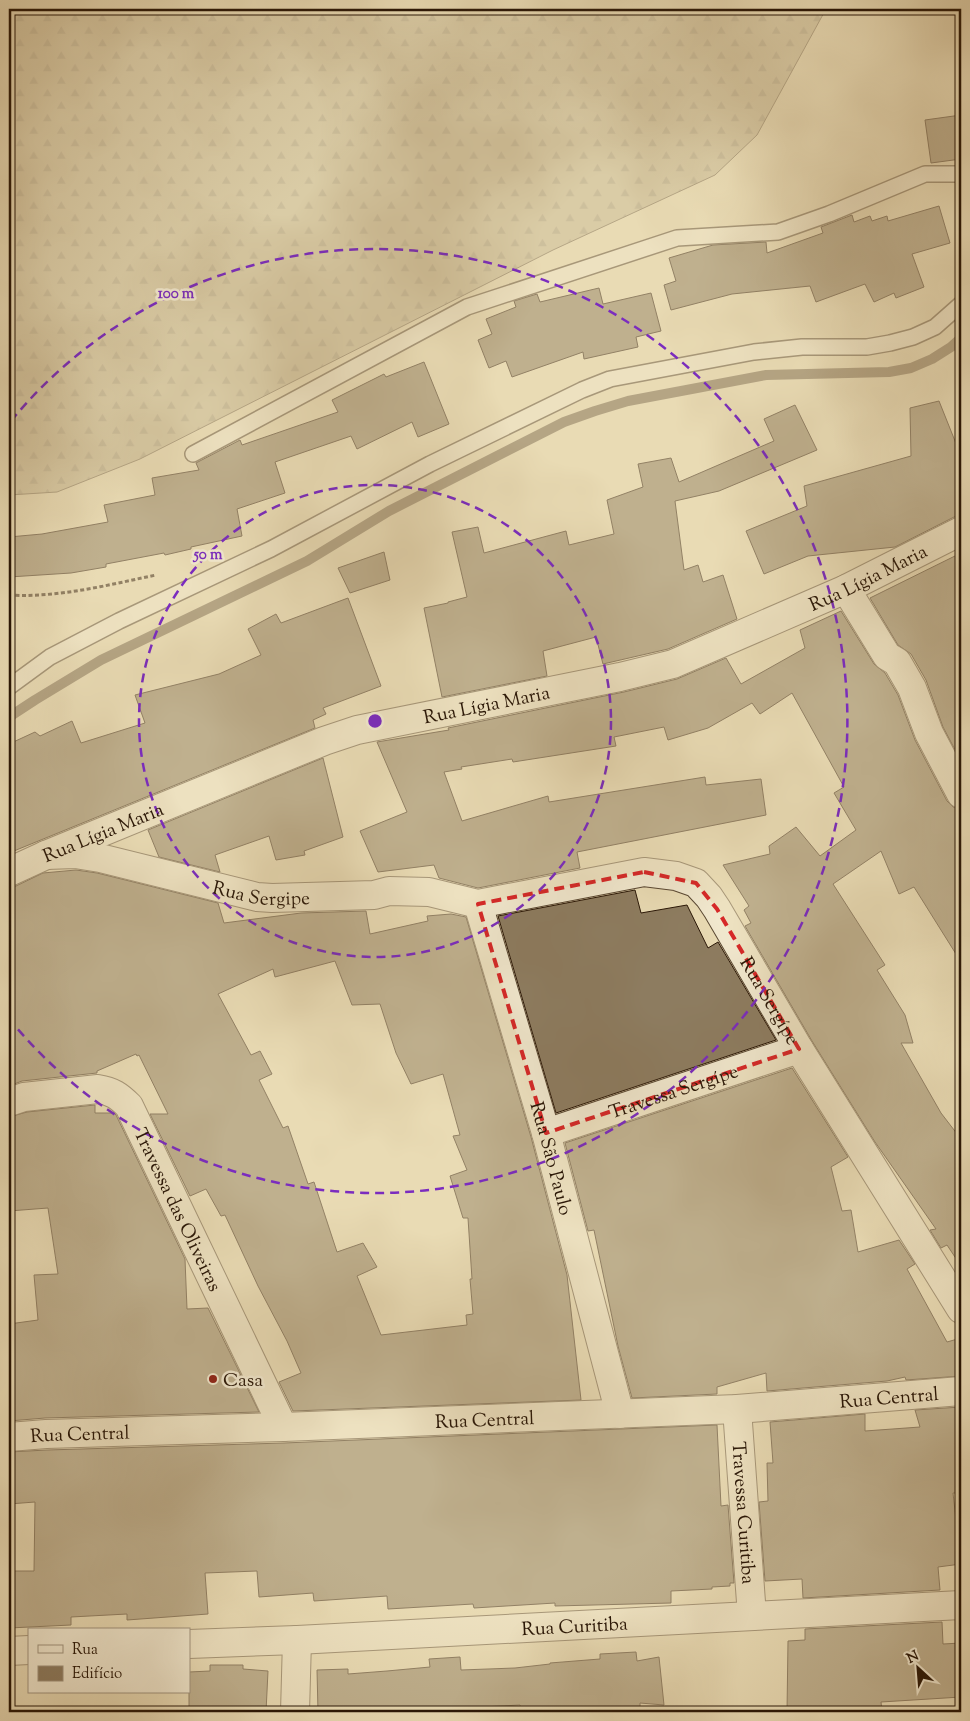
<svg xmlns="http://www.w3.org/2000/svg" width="970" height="1721" font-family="'Sorts Mill Goudy',serif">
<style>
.forest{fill:url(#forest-firs);stroke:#78684e}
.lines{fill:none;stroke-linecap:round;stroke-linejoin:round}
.stream{stroke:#75644b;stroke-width:10}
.building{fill:#8d7c60;stroke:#291606;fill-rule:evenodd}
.service-casing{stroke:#594732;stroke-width:18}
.minor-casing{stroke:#594732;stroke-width:30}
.path{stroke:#291606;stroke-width:3;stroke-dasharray:4 2.5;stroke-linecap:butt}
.service{stroke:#f1e8ce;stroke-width:15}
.minor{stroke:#f1e8ce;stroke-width:28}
.marked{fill:none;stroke:#d62828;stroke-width:4;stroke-dasharray:10 6;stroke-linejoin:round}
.ring{fill:none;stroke:#7b2cbf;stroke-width:2.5;stroke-dasharray:9 6}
.poi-dot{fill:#8f2418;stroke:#f1e8ce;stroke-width:2}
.labels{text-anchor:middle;stroke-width:5;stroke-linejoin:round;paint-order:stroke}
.street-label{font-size:19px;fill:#291606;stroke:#f1e8ce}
.poi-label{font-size:19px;fill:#291606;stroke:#f1e8ce;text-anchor:start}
.centre{fill:#7b2cbf;stroke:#f1e8ce;stroke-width:2.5}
.ring-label{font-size:15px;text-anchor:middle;font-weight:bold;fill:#7b2cbf;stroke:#f1e8ce;stroke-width:5;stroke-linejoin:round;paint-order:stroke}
</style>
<defs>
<pattern id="forest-firs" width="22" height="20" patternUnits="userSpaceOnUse" patternTransform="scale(1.25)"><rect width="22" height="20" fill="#c8ba96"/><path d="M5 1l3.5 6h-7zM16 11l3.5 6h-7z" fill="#ac9f80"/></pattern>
</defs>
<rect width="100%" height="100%" fill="#e9dbb4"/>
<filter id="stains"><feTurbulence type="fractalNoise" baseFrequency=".004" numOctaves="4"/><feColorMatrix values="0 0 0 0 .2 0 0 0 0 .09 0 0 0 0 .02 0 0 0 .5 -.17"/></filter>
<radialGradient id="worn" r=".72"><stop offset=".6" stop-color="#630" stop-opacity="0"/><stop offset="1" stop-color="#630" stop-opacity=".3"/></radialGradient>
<path class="forest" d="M 9,9 L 826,9 L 757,135 L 715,175 L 553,250 L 140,459 L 57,492 L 9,495 Z"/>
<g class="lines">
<path class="stream" d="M 9,717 L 35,700 L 101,660 L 307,561 L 389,511 L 564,422 L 595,411 L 628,401 L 766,375 L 889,372 L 911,368 L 932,359 L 951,347 L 961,338"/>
</g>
<g class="building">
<path d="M 961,115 L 961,159 L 931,163 L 925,120 Z"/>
<path d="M 939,206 L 950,243 L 912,254 L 924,287 L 896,298 L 894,293 L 874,302 L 865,284 L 816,302 L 810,286 L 732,294 L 671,310 L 664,285 L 676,281 L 669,258 L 713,245 L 766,242 L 767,253 L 823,233 L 821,227 L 852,215 L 854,222 L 870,216 L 872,221 L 887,216 L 888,221 Z"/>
<path d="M 599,288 L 603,304 L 651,293 L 661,331 L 636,337 L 638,347 L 584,359 L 583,352 L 512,377 L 506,361 L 489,368 L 478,340 L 492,334 L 486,319 L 516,307 L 514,301 L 537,294 L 540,302 Z"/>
<path d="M 424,362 L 449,424 L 418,437 L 412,422 L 357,449 L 351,436 L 275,462 L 285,493 L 237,509 L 242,536 L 191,547 L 191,549 L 165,555 L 164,553 L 106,564 L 106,567 L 71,573 L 9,577 L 9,537 L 42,534 L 108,522 L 104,505 L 155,495 L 152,478 L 199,470 L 196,463 L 240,440 L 242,445 L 338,412 L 332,400 L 384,374 L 386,377 Z"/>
<path d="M 939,401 L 961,456 L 961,515 L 954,517 L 895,547 L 808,556 L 764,574 L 746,531 L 807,506 L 804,486 L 911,456 L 910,408 Z"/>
<path d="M 795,405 L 817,450 L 719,491 L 675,501 L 684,570 L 698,565 L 703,582 L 723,575 L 737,619 L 668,649 L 603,664 L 596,637 L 543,651 L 547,676 L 442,697 L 424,608 L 448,603 L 448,602 L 467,597 L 452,532 L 478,527 L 484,553 L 566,531 L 569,545 L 614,534 L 607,500 L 643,487 L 638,464 L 671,458 L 679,482 L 774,441 L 764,419 Z"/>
<path d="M 384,552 L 390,580 L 350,593 L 338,568 Z"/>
<path d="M 961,553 L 961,761 L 943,727 L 926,680 L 911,654 L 898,645 L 870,598 Z"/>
<path d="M 348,598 L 381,686 L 323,708 L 326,714 L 313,720 L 315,728 L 9,853 L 9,744 L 35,732 L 40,736 L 72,721 L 81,743 L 145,723 L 135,695 L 219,674 L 261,655 L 248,629 L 276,614 L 281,623 Z"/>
<path d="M 841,611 L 874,664 L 885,673 L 898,695 L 915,740 L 947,801 L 953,807 L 961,809 L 961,962 L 914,887 L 899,894 L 881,851 L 833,884 L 885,965 L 877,970 L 905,1015 L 913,1043 L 901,1043 L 941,1113 L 961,1139 L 961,1266 L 947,1245 L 941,1248 L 930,1230 L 936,1229 L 875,1142 L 812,1041 L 745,926 L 751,923 L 744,910 L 749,906 L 723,865 L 770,854 L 769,846 L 796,827 L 820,856 L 856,830 L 834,793 L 844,787 L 792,693 L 760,714 L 752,703 L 708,728 L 668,740 L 664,727 L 614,737 L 616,746 L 513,762 L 512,759 L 461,767 L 462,769 L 444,772 L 462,821 L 548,796 L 549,802 L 705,777 L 706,785 L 761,779 L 766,815 L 577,852 L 580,868 L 478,888 L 439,878 L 434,865 L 378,872 L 360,831 L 407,812 L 377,742 L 449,730 L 448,728 L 624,692 L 677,679 L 726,658 L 741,684 L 805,648 L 800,630 Z"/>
<path d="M 323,758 L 343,837 L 304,851 L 305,855 L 276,860 L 269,836 L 215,855 L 220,872 L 159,857 L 148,830 Z"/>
<path d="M 76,870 L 97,873 L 218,903 L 224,923 L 301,913 L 366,911 L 370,934 L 428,921 L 427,916 L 451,914 L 466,917 L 531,1137 L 567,1275 L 581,1400 L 293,1411 L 279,1382 L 301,1373 L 287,1341 L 258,1286 L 225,1215 L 221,1216 L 206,1189 L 190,1196 L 150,1114 L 168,1114 L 139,1055 L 137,1056 L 136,1054 L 97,1071 L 97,1073 L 22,1081 L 9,1086 L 9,887 L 16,886 L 43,873 ZM 335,961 L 352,1005 L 380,1004 L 396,1053 L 411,1084 L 443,1074 L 460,1135 L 453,1136 L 467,1170 L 450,1176 L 463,1218 L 468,1218 L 472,1279 L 470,1279 L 473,1314 L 466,1315 L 467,1325 L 381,1335 L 357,1276 L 377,1267 L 363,1243 L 337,1252 L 314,1182 L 308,1184 L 288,1126 L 283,1128 L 259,1080 L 272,1074 L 260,1051 L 251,1055 L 218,994 L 273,969 L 275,977 Z"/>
<path d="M 635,890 L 641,913 L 687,905 L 708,948 L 718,942 L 776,1040 L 556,1113 L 498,916 Z"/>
<path d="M 792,1068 L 848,1157 L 831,1167 L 842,1211 L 851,1210 L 858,1252 L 899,1240 L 915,1264 L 907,1269 L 947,1342 L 961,1338 L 961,1376 L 906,1380 L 905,1377 L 887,1381 L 767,1391 L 766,1373 L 717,1387 L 717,1394 L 632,1398 L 618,1346 L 594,1230 L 588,1231 L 565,1143 Z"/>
<path d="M 95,1105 L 95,1113 L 114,1113 L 116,1115 L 185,1259 L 187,1309 L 208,1308 L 259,1412 L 45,1418 L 9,1421 L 9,1324 L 38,1320 L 34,1275 L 58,1274 L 48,1208 L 9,1211 L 9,1117 L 27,1112 Z"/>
<path d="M 961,1407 L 961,1493 L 953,1493 L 961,1564 L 938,1567 L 940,1590 L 803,1598 L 802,1579 L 765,1581 L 759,1502 L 768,1501 L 767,1463 L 773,1463 L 770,1422 L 865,1414 L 865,1431 L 920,1427 L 915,1410 Z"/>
<path d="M 717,1425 L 721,1506 L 728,1505 L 734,1583 L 730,1583 L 730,1586 L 712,1587 L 712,1589 L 671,1591 L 671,1603 L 555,1606 L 555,1603 L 474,1608 L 473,1604 L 388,1609 L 387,1596 L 314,1601 L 313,1593 L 259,1597 L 257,1571 L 205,1573 L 208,1614 L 127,1620 L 127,1614 L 71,1617 L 71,1625 L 9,1628 L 9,1571 L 34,1571 L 35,1502 L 9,1504 L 9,1452 L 47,1450 L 284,1443 Z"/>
<path d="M 942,1622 L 943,1644 L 961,1643 L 961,1697 L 881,1702 L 882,1712 L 787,1712 L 788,1641 L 805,1640 L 805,1629 Z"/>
<path d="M 636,1652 L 637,1661 L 659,1657 L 664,1705 L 640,1703 L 640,1712 L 521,1712 L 520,1705 L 464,1708 L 464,1712 L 318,1712 L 317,1670 L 348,1669 L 348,1674 L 387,1671 L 430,1667 L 429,1659 L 460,1657 L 461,1670 L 515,1668 L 550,1664 L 550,1663 L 600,1659 L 600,1654 Z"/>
<path d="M 210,1665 L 243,1665 L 243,1669 L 268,1671 L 266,1712 L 189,1712 L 189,1672 L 210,1671 Z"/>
</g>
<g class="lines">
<g class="service-casing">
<g id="service">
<path d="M 193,454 L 467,307 L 677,238 L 778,232 L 829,214 L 925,174 L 961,174"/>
<path d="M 9,687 L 50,657 L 119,621 L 271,549 L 430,464 L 582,390 L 610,379 L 754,352 L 802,347 L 867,347 L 890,343 L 913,337 L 935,327 L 961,304"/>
</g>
</g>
<g class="minor-casing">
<g id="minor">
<path d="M 846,589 L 887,656 L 897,662 L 912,688 L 929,733 L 961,794"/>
<path id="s1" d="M 46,855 L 75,854 L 100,858 L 257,897 L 272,898 L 374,895 L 389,891 L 429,892 L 478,904 L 644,872 L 676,876 L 696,883 L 709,897 L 717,909 L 799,1049 L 961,1309"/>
<path id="s2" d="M 9,872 L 46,855 L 324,741 L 357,730 L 620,677 L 673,664 L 846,589 L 961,531"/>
<path id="s3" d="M 478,904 L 546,1133 L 620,1414"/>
<path id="s4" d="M 9,1102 L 24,1097 L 98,1089 C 112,1091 119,1096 129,1106 L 283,1427"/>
<path id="s5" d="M 546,1133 L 799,1049"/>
<path id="s6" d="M 737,1409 L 752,1616"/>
<path id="s7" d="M 9,1437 L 46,1434 L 283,1427 L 737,1409 L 961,1391"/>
<path id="s8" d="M 189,1644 L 297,1640 L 961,1605"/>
<path d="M 9,1651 L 29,1650"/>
<path d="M 295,1712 L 297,1640"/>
</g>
</g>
<path class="path" d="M 9,595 C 58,598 108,585 156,575"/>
<use href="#service" class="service"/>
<use href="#minor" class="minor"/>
</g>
<path d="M0 0H970V1721H0ZM 644,872 L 696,883 L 717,909 L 799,1049 L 546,1133 L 478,904 Z" fill="#e9dbb4" fill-opacity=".55" fill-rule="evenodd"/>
<path class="marked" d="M 644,872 L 696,883 L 717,909 L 799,1049 L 546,1133 L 478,904 Z"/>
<g class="ring">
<circle cx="375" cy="721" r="236"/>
<path d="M11 421A472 472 0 1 1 11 1021"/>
</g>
<circle class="poi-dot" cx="213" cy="1379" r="5"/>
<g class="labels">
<g class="street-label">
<text dy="7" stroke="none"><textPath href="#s2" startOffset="912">Rua Lígia Maria</textPath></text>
<text dy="7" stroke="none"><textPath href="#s2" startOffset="508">Rua Lígia Maria</textPath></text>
<text dy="7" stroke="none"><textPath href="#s2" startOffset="102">Rua Lígia Maria</textPath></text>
<text dy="7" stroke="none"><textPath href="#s1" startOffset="220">Rua Sergipe</textPath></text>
<text dy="7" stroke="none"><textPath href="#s1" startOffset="801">Rua Sergípe</textPath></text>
<text dy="7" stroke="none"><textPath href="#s5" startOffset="134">Travessa Sergípe</textPath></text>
<text dy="7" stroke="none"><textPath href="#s3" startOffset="265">Rua São Paulo</textPath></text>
<text dy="7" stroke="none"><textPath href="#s4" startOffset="241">Travessa das Oliveiras</textPath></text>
<text dy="7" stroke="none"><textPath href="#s7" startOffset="881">Rua Central</textPath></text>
<text dy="7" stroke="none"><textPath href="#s7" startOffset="476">Rua Central</textPath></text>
<text dy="7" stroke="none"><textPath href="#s7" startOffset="71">Rua Central</textPath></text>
<text dy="7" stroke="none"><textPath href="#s6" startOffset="104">Travessa Curitiba</textPath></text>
<text dy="7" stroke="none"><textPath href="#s8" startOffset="386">Rua Curitiba</textPath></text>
</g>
<g class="poi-label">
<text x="223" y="1386">Casa</text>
</g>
</g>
<circle cx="375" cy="721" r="8" class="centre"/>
<g class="ring-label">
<text x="176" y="298">100 m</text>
<text x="208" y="559">50 m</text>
</g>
<rect width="970" height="1721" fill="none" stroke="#e9dbb4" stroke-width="30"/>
<rect x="10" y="10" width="950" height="1701" fill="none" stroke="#291606" stroke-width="2.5"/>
<rect x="15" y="15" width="940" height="1691" fill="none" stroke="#291606"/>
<rect x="28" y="1628" width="162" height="65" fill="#f1e8ce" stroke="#a1947e"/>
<rect x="38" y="1645" width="25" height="8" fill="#f1e8ce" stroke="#a1947e"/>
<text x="72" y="1654" font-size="15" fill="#291606">Rua</text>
<rect x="38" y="1666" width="25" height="15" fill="#8d7c60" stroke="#a1947e"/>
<text x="72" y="1678" font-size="15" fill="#291606">Edifício</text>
<g transform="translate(918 1668) rotate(334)" stroke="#f1e8ce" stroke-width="4" paint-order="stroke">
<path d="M0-4L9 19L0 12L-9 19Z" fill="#291606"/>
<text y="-8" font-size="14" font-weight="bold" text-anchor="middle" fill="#291606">N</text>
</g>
<rect width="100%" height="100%" filter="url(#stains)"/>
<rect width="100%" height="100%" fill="url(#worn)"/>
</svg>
